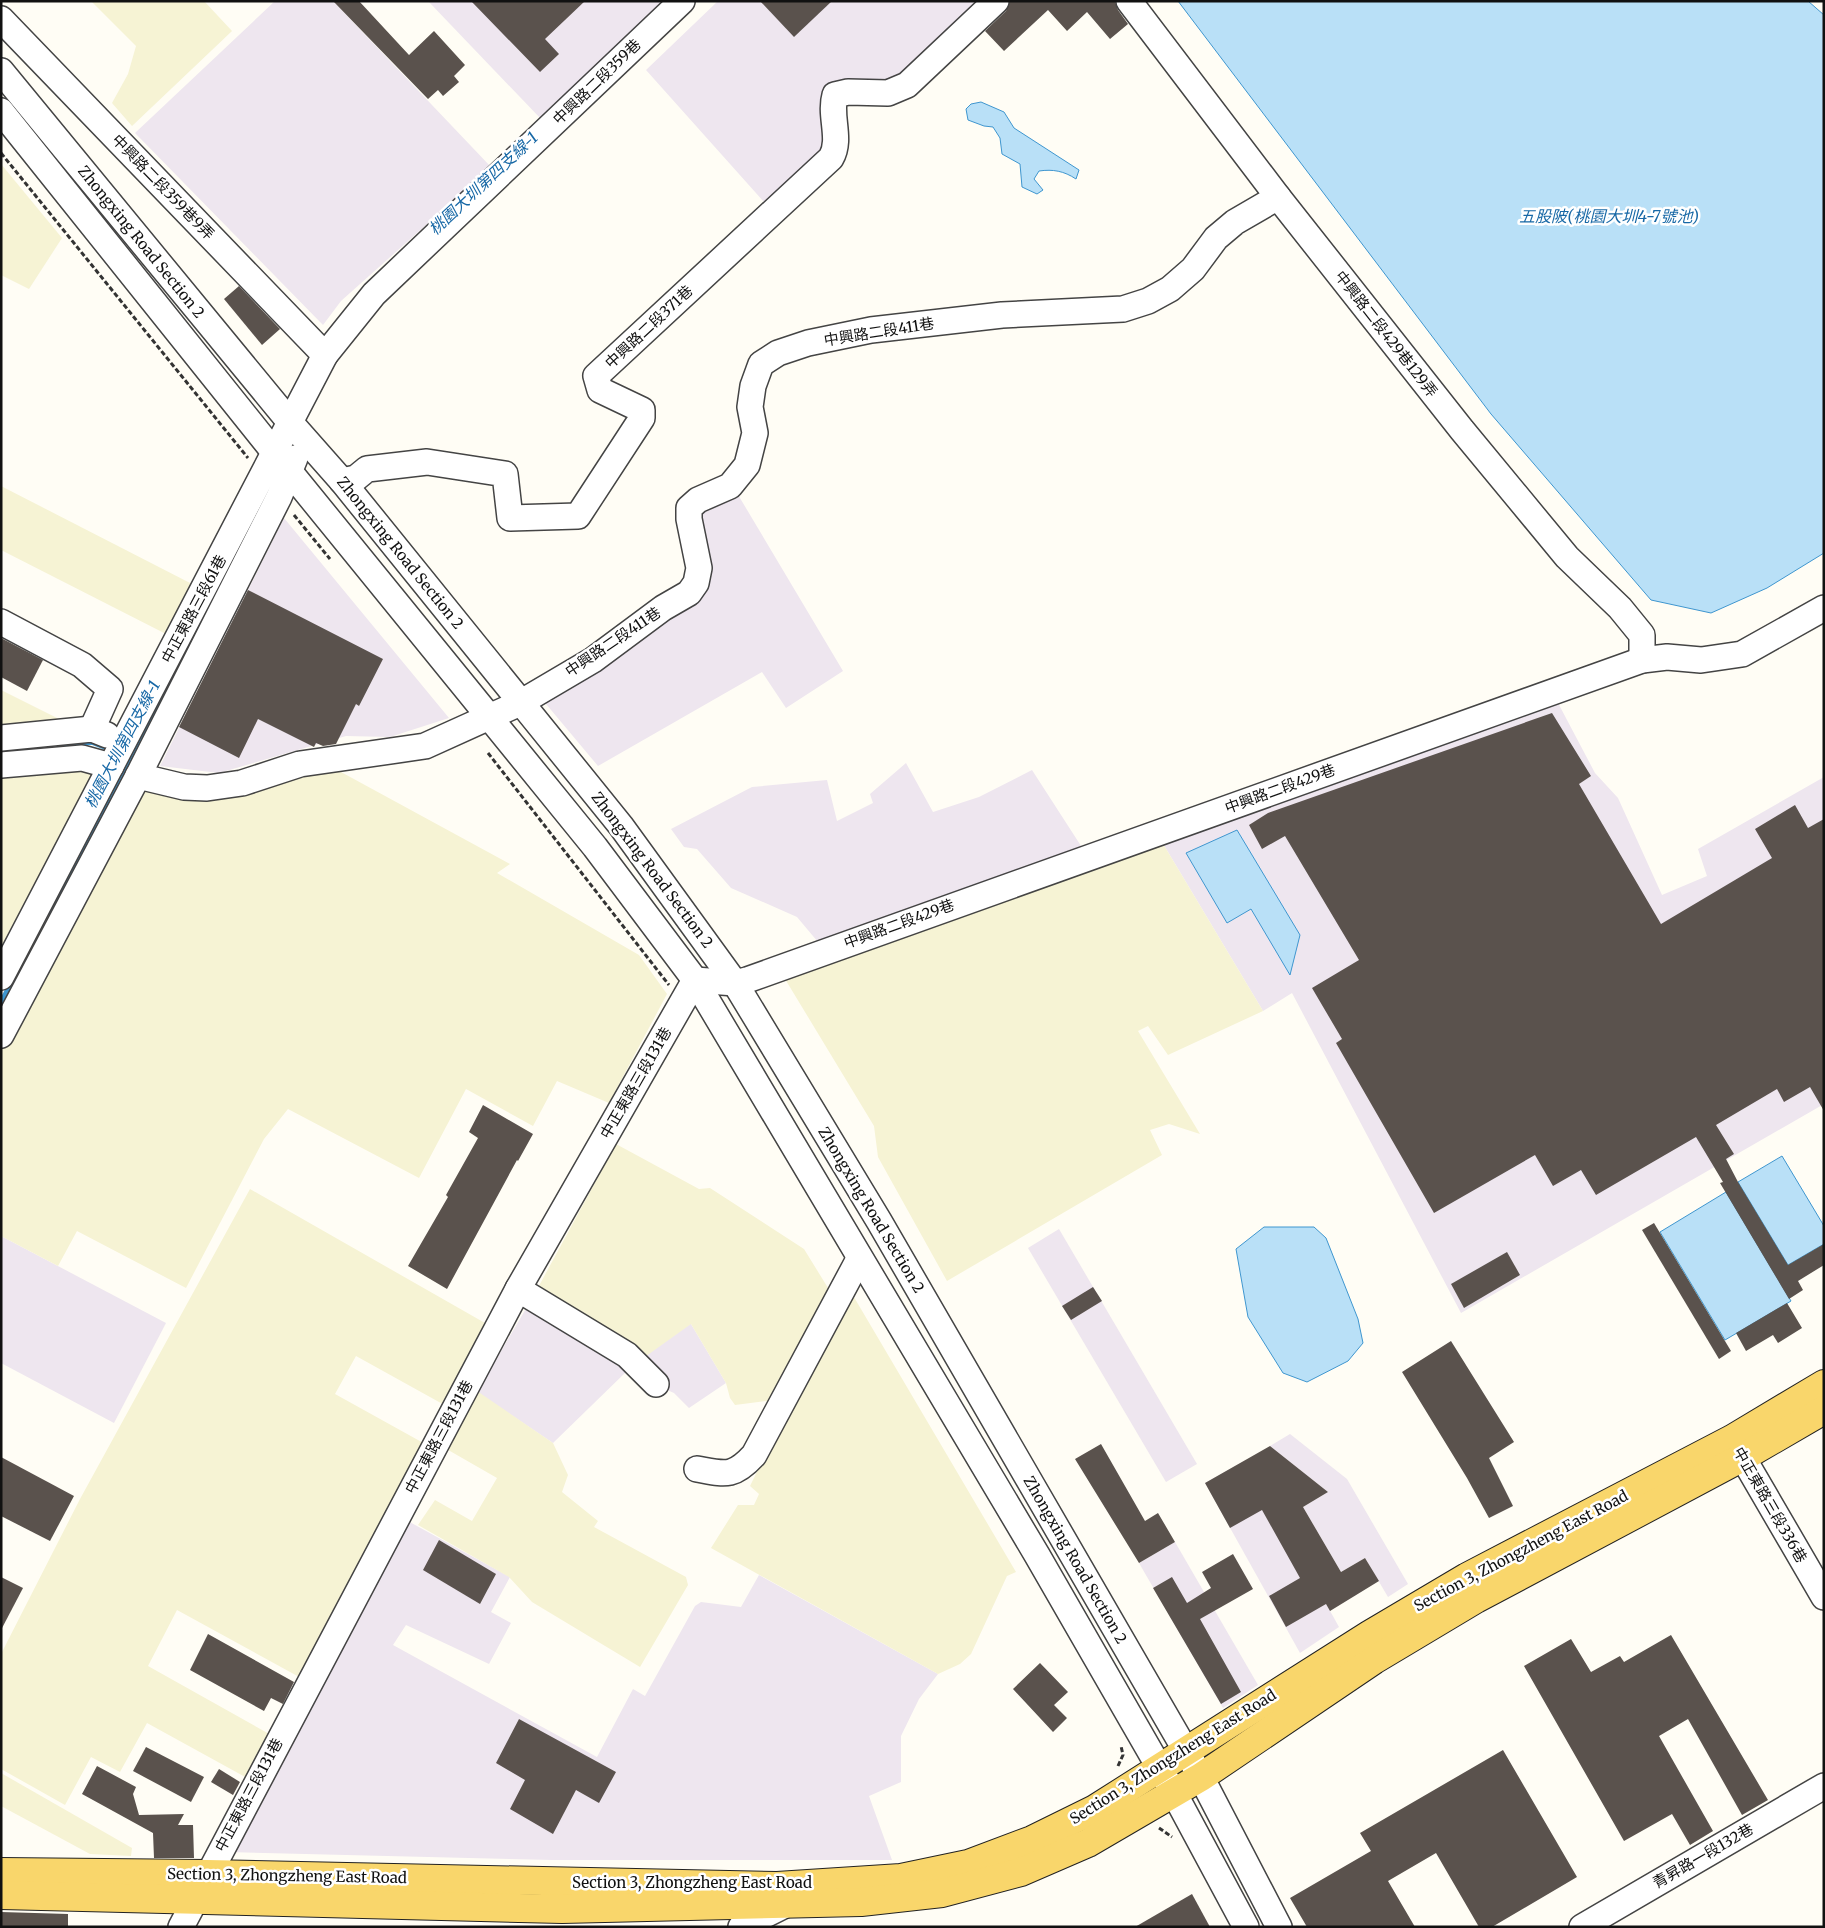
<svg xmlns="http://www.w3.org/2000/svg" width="1825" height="1928" font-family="Merriweather,'Noto Sans TC',serif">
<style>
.industrial{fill:#eee6ef}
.farmland{fill:#f6f3d4}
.water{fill:#b9e0f7;stroke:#3f96cf}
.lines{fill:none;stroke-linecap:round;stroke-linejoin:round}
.stream{stroke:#3f96cf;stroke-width:5.5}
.building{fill:#5a524d}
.minor-casing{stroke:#444;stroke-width:28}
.major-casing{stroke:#222;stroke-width:30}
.path{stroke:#333;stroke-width:3;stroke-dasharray:5 2.5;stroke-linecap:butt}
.minor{stroke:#fff;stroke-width:25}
.major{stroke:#f9d66b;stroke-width:28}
.labels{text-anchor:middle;stroke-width:5;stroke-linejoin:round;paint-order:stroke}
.street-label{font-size:15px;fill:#111;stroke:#fff}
.water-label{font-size:16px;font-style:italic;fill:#1768a6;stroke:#fff}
</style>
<rect width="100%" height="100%" fill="#fffdf5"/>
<g class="industrial">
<path d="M 275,1 L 333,1 L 491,167 L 341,301 L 323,325 L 135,133 Z"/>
<path d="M 428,1 L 659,1 L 661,3 L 541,119 Z"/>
<path d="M 718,1 L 977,1 L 895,80 L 832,90 L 829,147 L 765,203 L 646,70 Z"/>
<path d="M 737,493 L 843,671 L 786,708 L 762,672 L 598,766 L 541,698 L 696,595 L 699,510 Z"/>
<path d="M 284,518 L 449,718 L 390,737 L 346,736 L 219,773 L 160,766 Z"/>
<path d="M 1557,701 L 1595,773 L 1618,798 L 1662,895 L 1707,876 L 1698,849 L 1824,777 L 1824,1104 L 1461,1313 L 1292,993 L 1263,1011 L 1162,842 Z"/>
<path d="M 906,763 L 933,812 L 979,797 L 1032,770 L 1083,849 L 818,942 L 797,917 L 731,888 L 697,849 L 684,847 L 671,829 L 752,787 L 827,780 L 837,821 L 873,803 L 870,794 Z"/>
<path d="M 1059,1229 L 1197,1464 L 1166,1482 L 1028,1248 Z"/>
<path d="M 1,1236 L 166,1323 L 114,1423 L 1,1363 Z"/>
<path d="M 534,1295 L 691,1324 L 726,1383 L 689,1408 L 674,1393 L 626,1372 L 553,1443 L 477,1392 Z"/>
<path d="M 1290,1434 L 1347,1479 L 1408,1584 L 1388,1597 L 1365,1558 L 1341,1572 L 1303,1507 L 1328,1492 L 1270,1446 Z"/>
<path d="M 1246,1460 L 1339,1627 L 1300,1653 L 1205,1483 Z"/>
<path d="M 406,1520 L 510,1577 L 491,1612 L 511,1623 L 489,1664 L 406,1625 L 393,1645 L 597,1757 L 633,1689 L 645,1696 L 695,1606 L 701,1602 L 741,1607 L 759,1575 L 938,1674 L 919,1699 L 901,1736 L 901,1782 L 869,1796 L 892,1860 L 553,1860 L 226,1852 Z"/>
<path d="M 1175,1542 L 1258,1685 L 1223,1708 L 1139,1563 Z"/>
</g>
<g class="farmland">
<path d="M 91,1 L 204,1 L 232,31 L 132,126 L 112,103 L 128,74 L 136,46 Z"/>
<path d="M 1,164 L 62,238 L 29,289 L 1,275 Z"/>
<path d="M 1,486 L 192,584 L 166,634 L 1,550 Z"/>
<path d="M 1,690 L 75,727 L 1,733 Z"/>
<path d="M 83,765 L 97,771 L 1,947 L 1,772 Z"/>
<path d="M 330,766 L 510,864 L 497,873 L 639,955 L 667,994 L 609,1103 L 557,1081 L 533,1126 L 466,1089 L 419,1178 L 288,1109 L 264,1139 L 186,1288 L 77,1231 L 58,1266 L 1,1236 L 1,1042 L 135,789 Z"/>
<path d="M 1162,842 L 1263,1011 L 1168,1055 L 1148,1026 L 1138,1031 L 1200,1134 L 1169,1124 L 1150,1130 L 1162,1155 L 947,1281 L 878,1157 L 874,1126 L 782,974 Z"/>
<path d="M 616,1144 L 699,1189 L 710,1188 L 804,1249 L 833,1296 L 772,1406 L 766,1401 L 735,1405 L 730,1398 L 726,1383 L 691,1324 L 642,1359 L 534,1295 Z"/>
<path d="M 250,1189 L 492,1327 L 448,1407 L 356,1356 L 335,1394 L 427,1445 L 301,1678 L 177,1610 L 148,1666 L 271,1735 L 247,1778 L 147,1723 L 120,1772 L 91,1757 L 65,1805 L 1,1769 L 1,1654 L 80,1499 Z"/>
<path d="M 848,1287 L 1016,1572 L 1007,1576 L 971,1654 L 960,1664 L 938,1674 L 711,1548 L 738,1505 L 754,1505 L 759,1494 L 750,1486 Z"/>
<path d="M 477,1391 L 553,1443 L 568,1475 L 562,1492 L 598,1521 L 594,1527 L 686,1577 L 688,1585 L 640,1667 L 532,1602 L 509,1577 L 418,1525 L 435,1500 L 472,1521 L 497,1478 L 443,1447 Z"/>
<path d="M 1,1773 L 132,1848 L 131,1856 L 90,1854 L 1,1806 Z"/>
</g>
<g class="water">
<path d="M 1178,1 L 1808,1 L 1824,15 L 1824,553 L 1767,588 L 1711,613 L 1651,600 L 1491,414 Z"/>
<path d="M 981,102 L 1004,112 L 1014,128 L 1079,170 L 1076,179 C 1064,171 1053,169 1039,171 L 1034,179 L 1043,190 L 1037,194 L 1022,187 L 1020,164 L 1002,154 L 1000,138 L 993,127 L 984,126 L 968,120 L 966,109 L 971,104 Z"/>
<path d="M 1237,830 L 1300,935 L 1290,975 L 1251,909 L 1227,923 L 1186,853 Z"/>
<path d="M 1782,1156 L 1824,1226 L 1824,1244 L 1788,1265 L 1738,1182 Z"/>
<path d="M 1726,1192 L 1791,1301 L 1725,1340 L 1660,1232 Z"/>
<path d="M 1264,1227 L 1314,1227 L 1326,1238 L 1358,1319 L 1363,1343 L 1348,1361 L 1307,1382 L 1283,1373 L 1248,1317 L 1236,1249 Z"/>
</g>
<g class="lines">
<g class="stream">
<path d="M 58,745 L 92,742 L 110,749"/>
<path d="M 49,912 L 204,618"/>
<path d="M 1,1003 L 14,978"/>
</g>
</g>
<g class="building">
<path d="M 333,1 L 359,1 L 409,55 L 434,31 L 465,65 L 454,76 L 459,82 L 443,96 L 438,90 L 428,99 Z"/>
<path d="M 471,1 L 585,1 L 545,39 L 559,54 L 540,72 Z"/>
<path d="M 760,1 L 832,1 L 794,37 Z"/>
<path d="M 1010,1 L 1115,1 L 1118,10 L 1128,24 L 1110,39 L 1087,12 L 1067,31 L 1048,10 L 1004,51 L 985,31 L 1006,11 Z"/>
<path d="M 239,286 L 280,329 L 262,345 L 224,299 Z"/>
<path d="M 248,590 L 383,659 L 359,706 L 356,704 L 336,744 L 323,746 L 316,743 L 314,747 L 258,719 L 239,758 L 179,727 Z"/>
<path d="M 1,638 L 43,660 L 27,691 L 1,677 Z"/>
<path d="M 1552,713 L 1591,776 L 1579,784 L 1661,924 L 1772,858 L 1755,829 L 1795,805 L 1808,828 L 1824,819 L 1824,1111 L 1810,1087 L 1784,1102 L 1777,1089 L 1716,1125 L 1734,1154 L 1726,1159 L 1738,1182 L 1788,1265 L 1824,1244 L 1824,1265 L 1798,1281 L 1803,1290 L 1789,1299 L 1720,1183 L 1723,1182 L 1696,1137 L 1596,1195 L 1581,1170 L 1553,1186 L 1535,1155 L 1434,1213 L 1336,1043 L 1342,1039 L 1312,988 L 1359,960 L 1285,836 L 1262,849 L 1249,825 L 1268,813 Z"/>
<path d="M 483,1105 L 533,1134 L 518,1161 L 517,1160 L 447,1289 L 408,1266 L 448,1197 L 446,1195 L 478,1138 L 469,1132 Z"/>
<path d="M 1654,1223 L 1731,1351 L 1719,1359 L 1642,1230 Z"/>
<path d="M 1507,1252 L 1520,1275 L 1464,1308 L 1451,1284 Z"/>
<path d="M 1093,1287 L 1102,1301 L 1071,1320 L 1062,1306 Z"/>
<path d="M 1787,1303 L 1802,1328 L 1778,1343 L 1773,1335 L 1746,1351 L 1736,1333 Z"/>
<path d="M 1451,1341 L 1514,1442 L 1489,1458 L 1513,1506 L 1489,1518 L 1467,1478 L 1402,1372 Z"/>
<path d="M 1101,1444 L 1145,1521 L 1158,1513 L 1175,1542 L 1139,1563 L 1075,1459 Z"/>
<path d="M 1270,1446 L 1328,1492 L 1303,1507 L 1341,1572 L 1365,1558 L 1379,1581 L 1330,1611 L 1326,1604 L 1286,1627 L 1269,1596 L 1300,1578 L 1262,1510 L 1230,1528 L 1205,1483 Z"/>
<path d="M 1,1457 L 74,1496 L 50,1541 L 1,1516 Z"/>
<path d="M 439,1540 L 496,1574 L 480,1604 L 423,1570 Z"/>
<path d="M 1233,1554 L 1253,1589 L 1200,1619 L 1241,1692 L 1221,1704 L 1153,1588 L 1172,1577 L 1187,1603 L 1211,1588 L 1202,1572 Z"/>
<path d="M 1,1577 L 23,1588 L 1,1630 Z"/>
<path d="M 208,1634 L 294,1682 L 283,1704 L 271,1698 L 264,1711 L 190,1670 Z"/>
<path d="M 1671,1635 L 1768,1800 L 1742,1815 L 1688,1719 L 1659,1736 L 1713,1831 L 1690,1845 L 1672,1814 L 1624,1841 L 1524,1666 L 1571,1639 L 1591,1672 L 1620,1656 L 1624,1662 Z"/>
<path d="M 1040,1663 L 1068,1692 L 1054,1705 L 1067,1718 L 1053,1732 L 1013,1689 Z"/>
<path d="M 519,1719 L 616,1772 L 599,1803 L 576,1790 L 553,1834 L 510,1809 L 525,1780 L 496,1763 Z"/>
<path d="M 146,1747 L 204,1777 L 191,1802 L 133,1771 Z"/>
<path d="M 1503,1750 L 1577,1877 L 1492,1927 L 1479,1927 L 1436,1853 L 1388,1881 L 1415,1927 L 1307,1927 L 1290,1898 L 1371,1851 L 1360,1833 Z"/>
<path d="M 97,1766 L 136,1787 L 133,1794 L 139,1815 L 184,1814 L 178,1825 L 193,1825 L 194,1858 L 154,1858 L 153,1833 L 82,1794 Z"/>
<path d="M 219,1769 L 240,1782 L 233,1795 L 211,1782 Z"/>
<path d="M 1192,1894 L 1210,1927 L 1135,1927 Z"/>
<path d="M 1,1912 L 68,1914 L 68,1927 L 1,1927 Z"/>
</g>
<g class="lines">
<g class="minor-casing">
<g id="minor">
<path d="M 1129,1 L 1278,197 L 1462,430 L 1567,557 L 1620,608 L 1642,635 L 1642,660"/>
<path d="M 1,19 L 325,355"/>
<path d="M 1,71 L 289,421 L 342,481 L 621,826 L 735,983 L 879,1221 L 1201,1777 L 1279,1927"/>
<path d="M 1,111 L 290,472 L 595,847 L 695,980 L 1037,1555 L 1174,1793 L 1246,1927"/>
<path d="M 342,481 L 356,478 L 367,469 L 427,462 L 505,474 L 510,518 L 578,516 L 642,418 L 642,410 L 600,390 L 596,376 L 831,158 C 842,139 829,116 835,95 L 848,92 L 888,93 L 907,85 L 996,1"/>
<path d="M 1,622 L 82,665 L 110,689 L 92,729"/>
<path d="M 1,738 L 92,729 L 107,735"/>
<path d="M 1,765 L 82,758 L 111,766"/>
<path d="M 138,776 L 184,787 L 207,788 L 242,783 L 300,764 L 425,746 L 520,703 L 593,660 L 663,608 L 689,593 L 696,583 L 699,568 L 689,519 L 689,508 L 698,500 L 730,486 L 747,465 L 755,433 L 750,407 L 753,386 L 761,364 L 778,353 L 808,343 L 871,330 L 1002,315 L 1123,309 L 1148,301 L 1170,289 L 1193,269 L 1216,238 L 1235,222 L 1278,197"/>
<path d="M 1,977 L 325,355 L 374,294 L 682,1"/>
<path d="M 1,1035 L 138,776 L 279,497 L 295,458"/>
<path d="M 518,1289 L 627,1355 L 656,1384"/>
<path d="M 1732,1439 L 1824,1597"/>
<path d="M 697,1469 C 725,1474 733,1478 754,1455 L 859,1259"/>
<path d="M 181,1927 L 518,1289 L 695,980 L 735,983 L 747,980 L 1642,660 L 1667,657 L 1701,660 L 1742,654 L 1824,608"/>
<path d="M 741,1927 L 787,1904"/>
<path d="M 1582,1927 L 1824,1786"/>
</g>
</g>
<g class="major-casing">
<g id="major">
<path d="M 1,1872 L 207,1874 L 777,1886 L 901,1878 L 968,1864 L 1032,1840 L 1095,1809 L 1369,1635 L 1467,1577 L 1732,1439 L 1824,1384"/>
<path d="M 1,1895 L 562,1909 L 861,1902 L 942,1893 L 1021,1872 L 1088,1843 L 1201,1777 L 1374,1660 L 1476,1599 L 1743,1457 L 1824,1410"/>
</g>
</g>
<g class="path">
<path d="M 1,153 L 248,458"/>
<path d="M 294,515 L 330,559"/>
<path d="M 488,753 L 669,985"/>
<path d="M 1118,1766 L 1123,1755 L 1121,1746"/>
<path d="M 1159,1828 L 1172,1837"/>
</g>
<use href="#minor" class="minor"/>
<use href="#major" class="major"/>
</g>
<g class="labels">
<g class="street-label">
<text transform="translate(597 82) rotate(-44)" y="5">中興路二段359巷</text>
<text transform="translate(163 187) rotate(46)" y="5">中興路二段359巷9弄</text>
<text transform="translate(141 242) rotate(51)" y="5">Zhongxing Road Section 2</text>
<text transform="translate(649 327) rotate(-43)" y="5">中興路二段371巷</text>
<text transform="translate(879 332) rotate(-9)" y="5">中興路二段411巷</text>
<text transform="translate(1386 334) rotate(52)" y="5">中興路二段429巷129弄</text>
<text transform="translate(400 553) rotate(51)" y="5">Zhongxing Road Section 2</text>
<text transform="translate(194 609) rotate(-62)" y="5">中正東路三段61巷</text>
<text transform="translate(613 642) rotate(-34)" y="5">中興路二段411巷</text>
<text transform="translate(1280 789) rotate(-20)" y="5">中興路二段429巷</text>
<text transform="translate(652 870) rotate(53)" y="5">Zhongxing Road Section 2</text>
<text transform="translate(899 924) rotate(-20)" y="5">中興路二段429巷</text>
<text transform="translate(636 1083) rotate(-60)" y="5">中正東路三段131巷</text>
<text transform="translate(871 1210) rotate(59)" y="5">Zhongxing Road Section 2</text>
<text transform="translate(439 1437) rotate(-62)" y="5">中正東路三段131巷</text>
<text transform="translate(1770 1505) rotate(60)" y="5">中正東路三段336巷</text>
<text transform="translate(1521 1551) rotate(-28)" y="5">Section 3, Zhongzheng East Road</text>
<text transform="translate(1075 1560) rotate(60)" y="5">Zhongxing Road Section 2</text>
<text transform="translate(1173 1757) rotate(-32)" y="5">Section 3, Zhongzheng East Road</text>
<text transform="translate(249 1795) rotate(-62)" y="5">中正東路三段131巷</text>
<text transform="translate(1703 1856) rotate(-30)" y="5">青昇路一段132巷</text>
<text transform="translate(287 1876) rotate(1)" y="5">Section 3, Zhongzheng East Road</text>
<text x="692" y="1888">Section 3, Zhongzheng East Road</text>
</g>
<g class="water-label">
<text transform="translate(483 183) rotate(-43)" y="6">桃園大圳第四支線-1</text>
<text x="1609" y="222">五股陂(桃園大圳4-7號池)</text>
<text transform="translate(122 744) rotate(-62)" y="6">桃園大圳第四支線-1</text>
</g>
</g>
<rect width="1825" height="1928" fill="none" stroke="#111111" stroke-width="5"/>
</svg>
